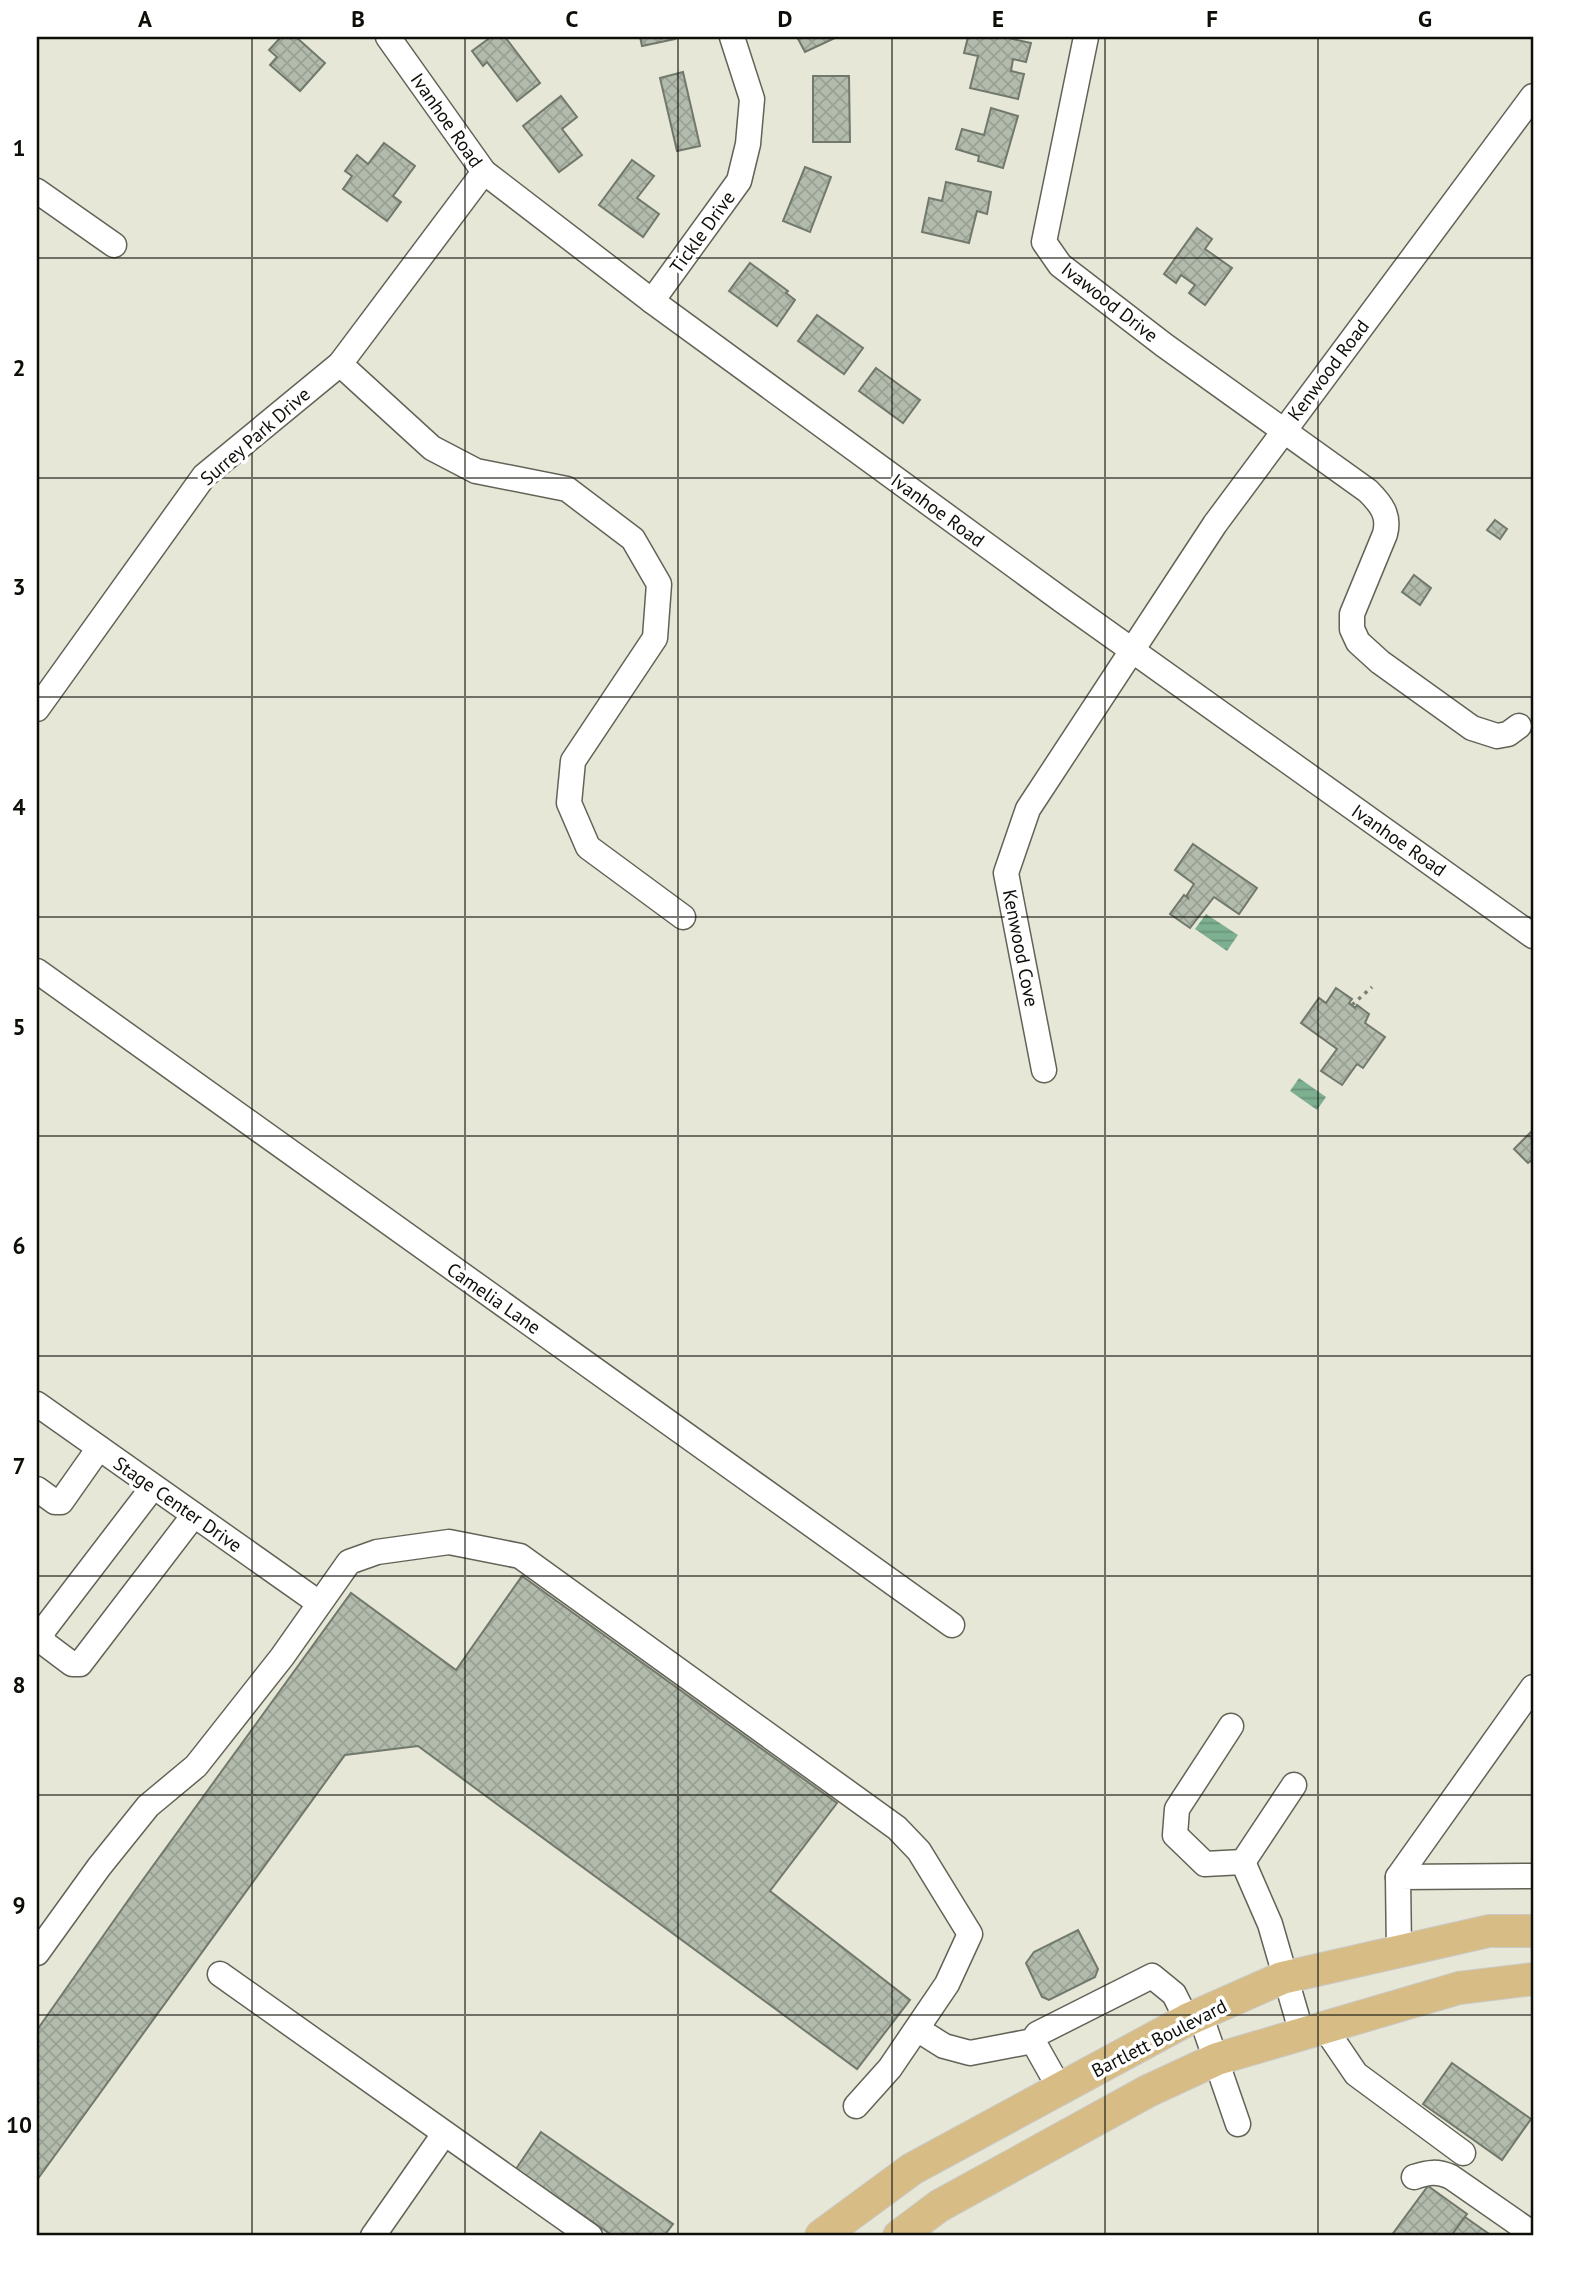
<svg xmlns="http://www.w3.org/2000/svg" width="1570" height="2273" font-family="'PT Sans',sans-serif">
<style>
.water{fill:url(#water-rules)}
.building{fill:url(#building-cross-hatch);stroke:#71796c;stroke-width:2}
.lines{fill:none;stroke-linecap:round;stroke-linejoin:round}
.minor-casing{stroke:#626356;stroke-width:27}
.major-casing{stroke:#cacac9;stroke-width:34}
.path{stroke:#7f7f75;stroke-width:3.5;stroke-dasharray:3.5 5;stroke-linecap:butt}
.minor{stroke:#fff;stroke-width:24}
.major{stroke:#d7bd85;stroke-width:32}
.grid{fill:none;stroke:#0e0e09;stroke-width:2;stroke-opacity:0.55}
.labels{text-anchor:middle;stroke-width:7;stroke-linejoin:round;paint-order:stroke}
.street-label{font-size:19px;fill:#0e0e09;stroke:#fff}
.neatline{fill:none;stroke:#0e0e09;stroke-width:2.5}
.grid-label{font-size:23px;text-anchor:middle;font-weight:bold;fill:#0e0e09}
</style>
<defs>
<pattern id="water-rules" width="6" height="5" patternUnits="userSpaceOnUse" patternTransform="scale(1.75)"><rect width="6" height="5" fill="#7daf91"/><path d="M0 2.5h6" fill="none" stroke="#6b957c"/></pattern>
<pattern id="building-cross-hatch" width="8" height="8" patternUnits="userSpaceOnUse" patternTransform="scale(1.75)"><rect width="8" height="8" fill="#b3bbad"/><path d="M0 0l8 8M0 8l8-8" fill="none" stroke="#99a094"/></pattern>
</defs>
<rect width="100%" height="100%" fill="#e7e7d8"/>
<g class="water">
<path d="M 1206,914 L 1238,935 L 1227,951 L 1195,929 Z"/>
<path d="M 1299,1078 L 1326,1097 L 1317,1110 L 1290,1091 Z"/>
</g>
<g class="building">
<path d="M 281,37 L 296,37 L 325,63 L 300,91 L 270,65 L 277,57 L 269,50 Z"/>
<path d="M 491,37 L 505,37 L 540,83 L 517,101 L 487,62 L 483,66 L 472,51 Z"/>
<path d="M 640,37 L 674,37 L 675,39 L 642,46 Z"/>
<path d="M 797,37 L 837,37 L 805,52 Z"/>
<path d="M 968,37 L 1004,37 L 1031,43 L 1026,62 L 1013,59 L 1011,71 L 1024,74 L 1018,99 L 970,88 L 978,56 L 964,53 Z"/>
<path d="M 683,72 L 700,146 L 677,151 L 660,78 Z"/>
<path d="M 813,76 L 849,76 L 850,142 L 813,142 Z"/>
<path d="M 561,96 L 577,117 L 562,129 L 582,155 L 559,172 L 523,126 Z"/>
<path d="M 991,108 L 1018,116 L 1003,168 L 978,161 L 979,156 L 956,149 L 962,129 L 984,135 Z"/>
<path d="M 384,143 L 415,166 L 393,196 L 401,202 L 387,221 L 343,189 L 352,176 L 345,171 L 357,155 L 368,164 Z"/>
<path d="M 632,160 L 654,176 L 637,198 L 659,214 L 643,237 L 599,205 Z"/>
<path d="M 805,167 L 831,177 L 810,232 L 783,221 Z"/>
<path d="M 946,182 L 991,192 L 987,214 L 977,211 L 969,243 L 922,232 L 929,198 L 942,201 Z"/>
<path d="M 1197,228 L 1212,239 L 1205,249 L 1232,268 L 1205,305 L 1189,293 L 1195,285 L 1181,275 L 1176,283 L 1164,274 Z"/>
<path d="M 750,263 L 788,291 L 786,293 L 795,300 L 777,326 L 729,291 Z"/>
<path d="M 817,315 L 863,348 L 844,374 L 798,341 Z"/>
<path d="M 876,368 L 920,400 L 903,423 L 859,391 Z"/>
<path d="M 1495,520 L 1507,529 L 1500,539 L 1487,530 Z"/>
<path d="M 1414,575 L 1431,588 L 1420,605 L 1402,592 Z"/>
<path d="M 1193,844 L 1257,888 L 1239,914 L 1214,897 L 1190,928 L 1170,914 L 1184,895 L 1188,898 L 1187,895 L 1194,884 L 1175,870 Z"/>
<path d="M 1336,988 L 1352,999 L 1349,1003 L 1355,1008 L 1357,1005 L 1369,1014 L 1365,1023 L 1385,1037 L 1363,1068 L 1357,1064 L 1342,1085 L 1321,1071 L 1337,1049 L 1301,1023 L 1319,998 L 1326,1003 Z"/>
<path d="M 1533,1130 L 1533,1159 L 1528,1163 L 1514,1149 Z"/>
<path d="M 522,1576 L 837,1803 L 770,1891 L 910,2000 L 857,2069 L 418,1746 L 345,1755 L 37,2180 L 37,2030 L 134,1892 L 351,1593 L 456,1670 Z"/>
<path d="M 1078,1930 L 1098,1969 L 1095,1977 L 1049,2000 L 1042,1997 L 1026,1963 L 1034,1952 Z"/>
<path d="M 1452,2063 L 1531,2119 L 1502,2160 L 1423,2104 Z"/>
<path d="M 541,2132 L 673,2224 L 664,2236 L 613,2236 L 516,2169 Z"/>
<path d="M 1428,2186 L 1467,2214 L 1451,2236 L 1391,2236 Z"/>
<path d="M 1465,2217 L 1492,2236 L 1451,2236 Z"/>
</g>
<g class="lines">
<g class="minor-casing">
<g id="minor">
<path d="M 388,37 L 484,172 L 652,301 L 1063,601 L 1533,936"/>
<path d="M 1086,37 L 1044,242 L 1060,265 L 1164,345 L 1368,491 C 1381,504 1390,515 1385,534 L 1352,614 L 1352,629 L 1358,642 L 1380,662 L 1472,728 L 1497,736 L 1508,734 L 1519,726"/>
<path d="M 37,191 L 114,245"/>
<path d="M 652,301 L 739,181 L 748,144 L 752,99 L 732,37"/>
<path d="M 340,364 L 432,448 L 476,471 L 567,489 L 633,539 L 659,584 L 655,638 L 573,761 L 569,803 L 588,847 L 683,917"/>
<path d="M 37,709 L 204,476 L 340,364 L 484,172"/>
<path d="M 37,971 L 952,1625"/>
<path d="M 1044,1070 L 1006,873 L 1028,809 L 1215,524 L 1533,96"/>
<path d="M 37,1404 L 319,1603"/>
<path d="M 153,1487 L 42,1632 L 44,1643 L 72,1664 L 80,1664 L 194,1515"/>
<path d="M 37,1489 L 55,1502 L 61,1502 L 99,1448"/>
<path d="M 1231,1726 L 1177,1809 L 1175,1835 L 1205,1864 L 1243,1862 L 1270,1924 L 1302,2034"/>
<path d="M 1243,1862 L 1294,1785"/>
<path d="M 1398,1877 L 1533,1687"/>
<path d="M 1399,1952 L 1398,1877 L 1533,1876"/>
<path d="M 37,1953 L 99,1867 L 148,1806 L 196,1766 L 282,1657 L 349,1562 L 377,1552 L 449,1542 L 520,1556 L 897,1828 L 919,1851 L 970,1934 L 947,1984 L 890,2068 L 856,2106"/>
<path d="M 220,1974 L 590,2236"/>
<path d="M 1200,2014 L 1238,2124"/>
<path d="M 1324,2027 L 1356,2074 L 1463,2153"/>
<path d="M 917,2029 L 944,2046 L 970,2053 L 1033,2041"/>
<path d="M 1060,2089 L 1033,2041 L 1037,2034 L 1152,1976 L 1174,1994 L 1187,2020"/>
<path d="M 1414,2177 C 1429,2172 1437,2171 1451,2177 L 1533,2234"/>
<path d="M 373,2236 L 444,2134"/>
</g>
</g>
<g class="major-casing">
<g id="major">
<path d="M 821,2236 L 912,2169 L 1187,2020 L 1282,1978 L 1489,1931 L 1533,1931"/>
<path d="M 899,2236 L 939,2206 L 1148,2091 L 1217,2059 L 1459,1988 L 1533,1979"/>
</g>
</g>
<path class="path" d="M 1352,1005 L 1372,987"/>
<use href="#minor" class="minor"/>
<use href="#major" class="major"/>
</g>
<path class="grid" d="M 252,37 L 252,2236M 465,37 L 465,2236M 678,37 L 678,2236M 892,37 L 892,2236M 1105,37 L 1105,2236M 1318,37 L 1318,2236M 37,258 L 1533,258M 37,478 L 1533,478M 37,697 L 1533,697M 37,917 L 1533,917M 37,1136 L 1533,1136M 37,1356 L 1533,1356M 37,1576 L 1533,1576M 37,1795 L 1533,1795M 37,2015 L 1533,2015"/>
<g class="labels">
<g class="street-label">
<text transform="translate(447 120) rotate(55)" y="7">Ivanhoe Road</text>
<text transform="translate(702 232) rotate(-54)" y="7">Tickle Drive</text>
<text transform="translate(1110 302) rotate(38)" y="7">Ivawood Drive</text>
<text transform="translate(1328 370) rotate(-53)" y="7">Kenwood Road</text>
<text transform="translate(255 436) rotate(-41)" y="7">Surrey Park Drive</text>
<text transform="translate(938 510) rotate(36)" y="7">Ivanhoe Road</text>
<text transform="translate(1399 840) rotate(35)" y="7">Ivanhoe Road</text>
<text transform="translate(1021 948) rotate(79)" y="7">Kenwood Cove</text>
<text transform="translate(494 1298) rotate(35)" y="7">Camelia Lane</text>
<text transform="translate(178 1504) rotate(35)" y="7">Stage Center Drive</text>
<text transform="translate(1159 2038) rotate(-27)" y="7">Bartlett Boulevard</text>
</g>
</g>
<rect width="1570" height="2273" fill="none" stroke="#ffffff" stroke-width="77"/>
<rect x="38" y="38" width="1494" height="2196" class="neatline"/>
<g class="grid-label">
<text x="145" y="27">A</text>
<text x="358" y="27">B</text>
<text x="572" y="27">C</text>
<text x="785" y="27">D</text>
<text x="998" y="27">E</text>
<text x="1212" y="27">F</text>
<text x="1425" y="27">G</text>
<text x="19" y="156">1</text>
<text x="19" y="376">2</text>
<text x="19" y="595">3</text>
<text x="19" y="815">4</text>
<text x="19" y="1035">5</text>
<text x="19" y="1254">6</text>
<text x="19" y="1474">7</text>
<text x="19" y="1693">8</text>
<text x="19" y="1913">9</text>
<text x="19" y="2133">10</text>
</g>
</svg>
